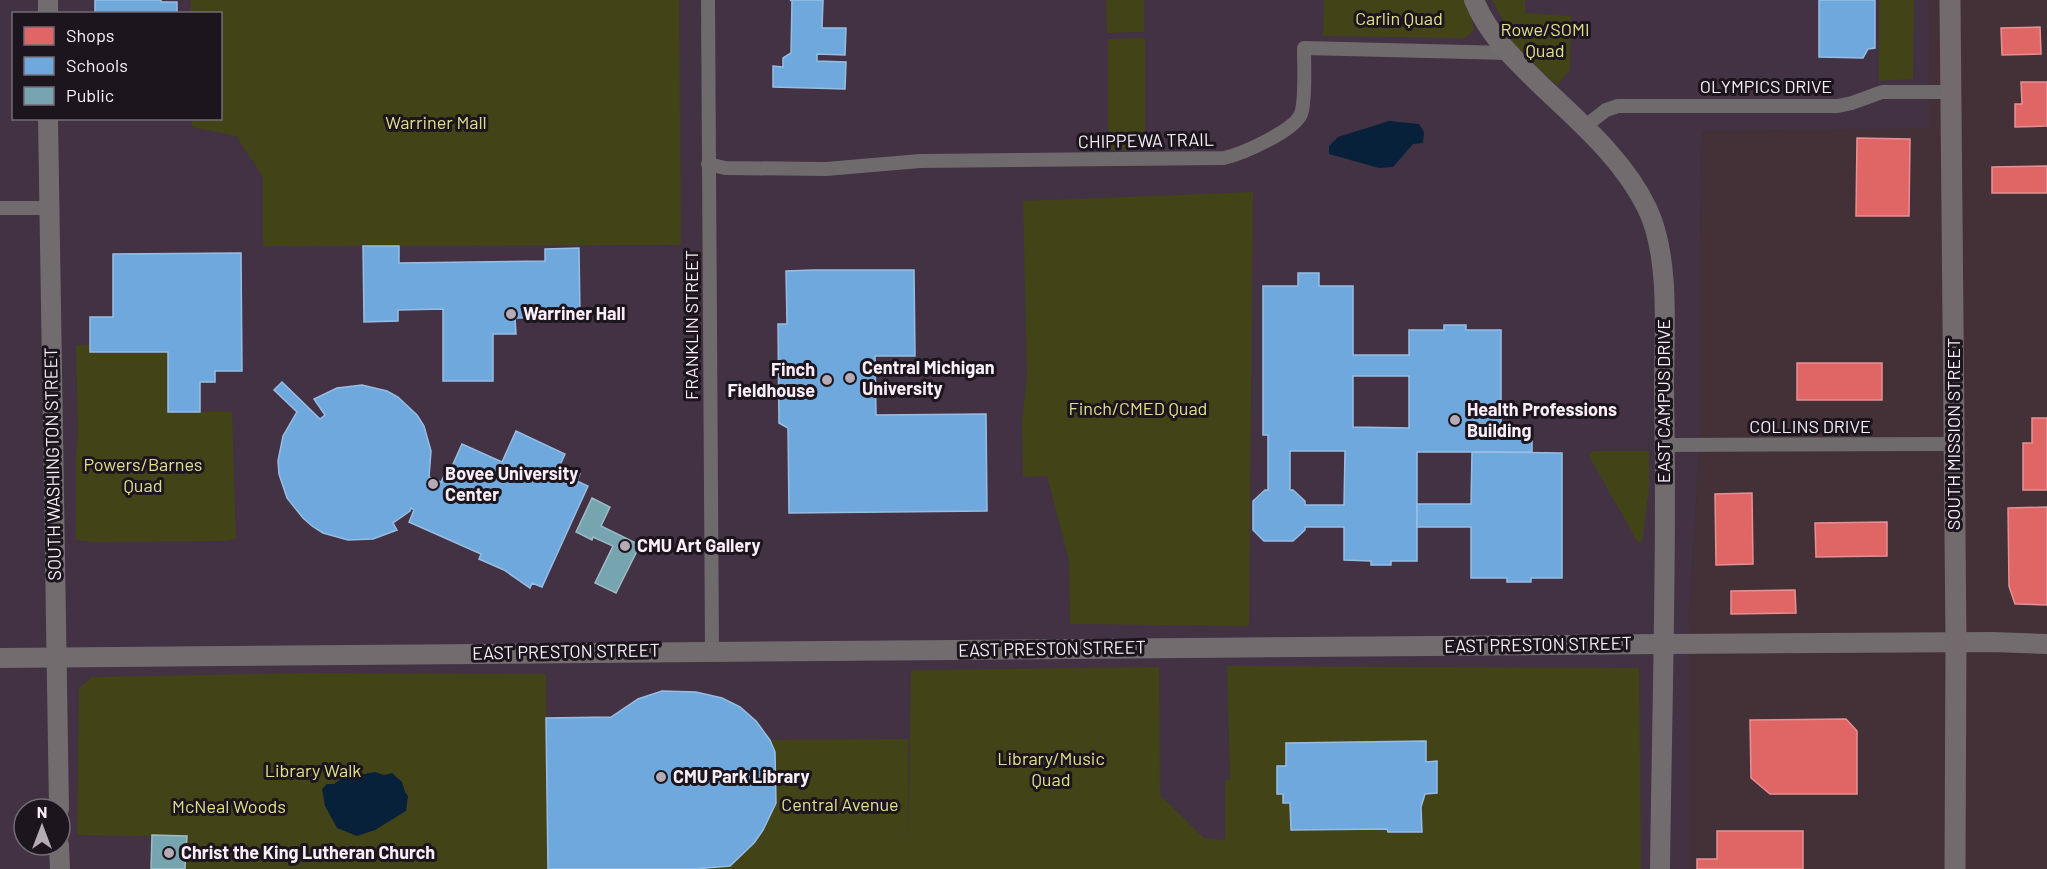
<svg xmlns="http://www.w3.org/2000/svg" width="2047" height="869" font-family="Barlow,sans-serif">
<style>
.commercial{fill:#433137}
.built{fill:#433144;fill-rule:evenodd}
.green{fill:#434318}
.water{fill:#08213b}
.shops{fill:#e06666;stroke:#e78f92;stroke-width:1.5}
.schools{fill:#6fa8dc;stroke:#98bde4;stroke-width:1.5;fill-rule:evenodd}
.public{fill:#76a5af;stroke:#9dbbc5;stroke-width:1.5}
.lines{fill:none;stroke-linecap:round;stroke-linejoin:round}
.street{stroke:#6f6a6c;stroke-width:14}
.secondary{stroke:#726c6f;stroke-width:20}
.primary{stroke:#726a6d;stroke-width:21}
.poi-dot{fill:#b4abb4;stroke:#1c151d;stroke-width:2}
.labels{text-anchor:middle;stroke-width:6;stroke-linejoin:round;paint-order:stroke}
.park-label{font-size:18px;fill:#dee18a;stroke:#1c151d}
.street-label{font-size:18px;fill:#f8eef8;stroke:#1c151d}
.poi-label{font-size:18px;font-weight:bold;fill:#f8eef8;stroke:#1c151d;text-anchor:start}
</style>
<rect width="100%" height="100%" fill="#362e36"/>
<path class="commercial" d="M 1929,0 L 2047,0 L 2047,869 L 1689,869 L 1689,621 L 1700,436 L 1700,237 L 1702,130 L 1930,128 Z"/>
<path class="built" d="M 0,0 L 1929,0 L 1930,128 L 1702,131 L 1700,237 L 1700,436 L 1689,621 L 1689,869 L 0,869 ZM 14,14 L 220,14 L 220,118 L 14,118 ZM 24,809 L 60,809 L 60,845 L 24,845 Z"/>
<g class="green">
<path d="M 191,0 L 679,0 L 681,245 L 263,246 L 263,177 L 236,136 L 192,127 L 192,119 L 220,118 L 220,14 L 191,13 Z"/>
<path d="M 1106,0 L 1144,0 L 1144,32 L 1107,33 Z"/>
<path d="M 1324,0 L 1469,0 L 1474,31 L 1464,38 L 1323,36 Z"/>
<path d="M 1492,0 L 1525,0 L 1525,13 L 1571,16 L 1570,70 L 1557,85 L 1508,41 L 1508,29 Z"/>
<path d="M 1879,0 L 1914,0 L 1913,79 L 1879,81 Z"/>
<path d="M 1145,38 L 1145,149 L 1108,150 L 1108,39 Z"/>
<path d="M 1253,192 L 1249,626 L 1070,624 L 1069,560 L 1047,476 L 1023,477 L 1022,421 L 1027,377 L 1023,201 Z"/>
<path d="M 76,345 L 90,345 L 91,352 L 168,352 L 168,412 L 232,412 L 236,539 L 226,541 L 94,542 L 76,540 L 76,458 L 78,434 Z"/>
<path d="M 1593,451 L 1649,451 L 1649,490 L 1642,542 L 1638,542 L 1636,539 L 1590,458 L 1589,455 Z"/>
<path d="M 1227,666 L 1639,668 L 1641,869 L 694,869 L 730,866 L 754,843 L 775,752 L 770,740 L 908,739 L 908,843 L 911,670 L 1159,667 L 1160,795 L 1204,838 L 1225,840 L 1225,781 L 1230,779 Z"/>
<path d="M 306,673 L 546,674 L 548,869 L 185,869 L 187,837 L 77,835 L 79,688 L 92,677 Z"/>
</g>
<g class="water">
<path d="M 1389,121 L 1419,124 L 1424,132 L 1423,143 L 1413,144 L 1393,167 L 1379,168 L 1329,154 L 1329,146 L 1338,137 Z"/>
<path d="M 375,772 L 384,775 L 392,773 L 402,782 L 405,792 L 408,796 L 406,811 L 375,830 L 357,836 L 337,828 L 325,806 L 322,789 L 327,784 L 334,784 L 342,778 Z"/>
</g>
<g class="shops">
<path d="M 2040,27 L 2041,54 L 2002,55 L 2001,28 Z"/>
<path d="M 2021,82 L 2047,82 L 2047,126 L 2015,127 L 2015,104 L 2022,104 Z"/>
<path d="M 1857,138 L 1910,139 L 1909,216 L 1856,216 Z"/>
<path d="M 2047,166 L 2047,193 L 1992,193 L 1992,167 Z"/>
<rect x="1797" y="363" width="85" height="37"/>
<path d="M 2032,418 L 2047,418 L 2047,490 L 2023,490 L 2023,443 L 2032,443 Z"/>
<path d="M 1752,493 L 1753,564 L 1716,565 L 1715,494 Z"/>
<path d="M 2047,507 L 2047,605 L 2015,604 L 2009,586 L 2008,508 Z"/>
<path d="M 1887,522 L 1887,556 L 1816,557 L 1815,523 Z"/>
<path d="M 1795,590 L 1796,613 L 1731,614 L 1731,591 Z"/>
<path d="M 1846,719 L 1857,731 L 1857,794 L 1770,794 L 1751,778 L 1750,720 Z"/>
<path d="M 1717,831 L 1803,831 L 1803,869 L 1697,869 L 1697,859 L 1717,859 Z"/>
</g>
<g class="schools">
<path d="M 95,0 L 161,0 L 161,2 L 177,2 L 177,14 L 95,14 Z"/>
<path d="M 790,0 L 823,0 L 822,28 L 846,28 L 845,55 L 817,54 L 817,61 L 846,62 L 845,89 L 773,87 L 773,66 L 783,67 L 783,58 L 791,53 L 792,1 Z"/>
<path d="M 1819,0 L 1875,0 L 1875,48 L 1868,49 L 1863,58 L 1819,57 Z"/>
<path d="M 363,246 L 399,246 L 399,263 L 545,261 L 545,249 L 579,248 L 580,317 L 515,318 L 516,334 L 493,334 L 493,381 L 443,381 L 443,309 L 398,310 L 398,321 L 364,322 Z"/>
<path d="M 241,253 L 242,371 L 215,371 L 215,382 L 200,382 L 200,412 L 168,412 L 168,352 L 90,352 L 90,317 L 113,317 L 113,254 Z"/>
<path d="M 814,270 L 914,270 L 915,356 L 875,356 L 876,415 L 986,414 L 987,511 L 789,513 L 788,428 L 779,423 L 778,324 L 787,324 L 786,271 Z"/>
<path d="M 1298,273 L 1319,273 L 1319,286 L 1353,286 L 1353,355 L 1409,355 L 1409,330 L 1444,330 L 1444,325 L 1466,325 L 1466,330 L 1501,330 L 1501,433 L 1532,433 L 1532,452 L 1417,452 L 1417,561 L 1391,561 L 1391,565 L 1371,565 L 1371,561 L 1344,560 L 1344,527 L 1305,527 L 1305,530 L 1293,541 L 1264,541 L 1253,530 L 1253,501 L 1265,490 L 1268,490 L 1268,435 L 1263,435 L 1263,286 L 1298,286 ZM 1353,376 L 1409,376 L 1409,428 L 1353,427 ZM 1290,451 L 1345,451 L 1344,505 L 1305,505 L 1305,501 L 1293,490 L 1290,490 Z"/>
<path d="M 282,382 L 320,419 L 325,415 L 314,399 L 337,388 L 362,385 L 387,391 L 398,397 L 417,415 L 424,426 L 431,451 L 429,477 L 441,482 L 446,472 L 449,473 L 462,444 L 502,462 L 516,431 L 565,454 L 560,465 L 580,474 L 577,481 L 588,486 L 542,587 L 532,583 L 530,588 L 504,570 L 479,559 L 481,554 L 409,522 L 414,510 L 411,508 L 410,511 L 393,523 L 397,530 L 373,539 L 348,540 L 323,533 L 312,526 L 303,518 L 287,498 L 279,474 L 278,461 L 283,436 L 297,412 L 274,390 Z"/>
<path d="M 1472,452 L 1562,453 L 1562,578 L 1531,578 L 1531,582 L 1507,582 L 1507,578 L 1471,578 L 1471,527 L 1417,527 L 1417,504 L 1471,504 Z"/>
<path d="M 662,691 L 696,692 L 722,698 L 740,707 L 756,721 L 770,740 L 775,752 L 776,803 L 763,830 L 754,843 L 730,866 L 694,869 L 548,869 L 546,718 L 611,717 L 638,699 Z"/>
<path d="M 1426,741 L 1426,762 L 1437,761 L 1437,793 L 1425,794 L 1421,807 L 1422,832 L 1388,832 L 1387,829 L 1291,830 L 1290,803 L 1283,803 L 1283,794 L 1277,794 L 1277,766 L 1286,766 L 1286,743 Z"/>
</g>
<g class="public">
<path d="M 592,498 L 610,507 L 601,526 L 640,545 L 616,593 L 595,583 L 613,546 L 593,537 L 592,540 L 576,532 Z"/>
<path d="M 152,835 L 187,836 L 185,869 L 151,869 Z"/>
</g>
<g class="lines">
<g class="street">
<path d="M 708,0 L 712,651"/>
<path d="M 1584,127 L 1606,110 L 1618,106 L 1838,106 L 1852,103 L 1882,92 L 1952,92"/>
<path d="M 708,164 L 725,168 L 826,169 L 920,161 L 1224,158 C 1242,154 1294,131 1301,114 C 1306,100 1304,64 1304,48 L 1509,53"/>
<path d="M 0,208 L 49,208"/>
<path d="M 1665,445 L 1954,444"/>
</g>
<g class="secondary">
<path d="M 48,0 L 48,14"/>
<path d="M 1474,0 C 1489,37 1518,63 1547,91 C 1583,125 1625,162 1647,208 C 1671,257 1664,336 1664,389 C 1667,549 1662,709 1660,869"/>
<path d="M 48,118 L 59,809"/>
<path d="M 0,658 L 1663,644 L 1992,642 L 2047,644"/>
<path d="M 59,845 L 60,869"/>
</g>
<path class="primary" d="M 1950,0 L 1956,642 L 1955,869"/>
</g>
<g class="poi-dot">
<circle cx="511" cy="314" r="6"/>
<circle cx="850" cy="378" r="6"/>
<circle cx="827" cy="380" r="6"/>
<circle cx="1455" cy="420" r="6"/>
<circle cx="433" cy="484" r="6"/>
<circle cx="625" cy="546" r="6"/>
<circle cx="661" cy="777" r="6"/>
<circle cx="169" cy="853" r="6"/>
</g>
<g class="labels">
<g class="park-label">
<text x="1399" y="25">Carlin Quad</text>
<text x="1545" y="36">Rowe/SOMI<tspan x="1545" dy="21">Quad</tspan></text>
<text x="436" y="129">Warriner Mall</text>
<text x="1138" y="415">Finch/CMED Quad</text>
<text x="143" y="471">Powers/Barnes<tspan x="143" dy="21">Quad</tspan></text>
<text x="1051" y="765">Library/Music<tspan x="1051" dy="21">Quad</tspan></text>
<text x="313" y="777">Library Walk</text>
<text x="840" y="811">Central Avenue</text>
<text x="229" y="813">McNeal Woods</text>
</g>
<g class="street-label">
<text x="1766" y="93">OLYMPICS DRIVE</text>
<text transform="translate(1146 141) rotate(-1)" y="6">CHIPPEWA TRAIL</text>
<text transform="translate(692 325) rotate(-90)" y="6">FRANKLIN STREET</text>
<text transform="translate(1664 401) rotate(-90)" y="6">EAST CAMPUS DRIVE</text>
<text x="1810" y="433">COLLINS DRIVE</text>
<text transform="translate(1954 434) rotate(-90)" y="6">SOUTH MISSION STREET</text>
<text transform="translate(53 464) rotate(-91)" y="6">SOUTH WASHINGTON STREET</text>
<text transform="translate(1538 645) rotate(-1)" y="6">EAST PRESTON STREET</text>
<text transform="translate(1052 649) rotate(-1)" y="6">EAST PRESTON STREET</text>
<text transform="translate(566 652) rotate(-1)" y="6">EAST PRESTON STREET</text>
</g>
<g class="poi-label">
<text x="523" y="320">Warriner Hall</text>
<text x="862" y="374">Central Michigan<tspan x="862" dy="21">University</tspan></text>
<text x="815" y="376" text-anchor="end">Finch<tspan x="815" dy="21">Fieldhouse</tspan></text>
<text x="1467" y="416">Health Professions<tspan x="1467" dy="21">Building</tspan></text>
<text x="445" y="480">Bovee University<tspan x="445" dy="21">Center</tspan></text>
<text x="637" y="552">CMU Art Gallery</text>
<text x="673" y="783">CMU Park Library</text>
<text x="181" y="859">Christ the King Lutheran Church</text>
</g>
</g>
<rect x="12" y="12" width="210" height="108" fill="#1c151d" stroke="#746c75" stroke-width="1.5"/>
<rect x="24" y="27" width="30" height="18" fill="#e06666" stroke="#746c75" stroke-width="1.5"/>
<text x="66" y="42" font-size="18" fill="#f8eef8">Shops</text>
<rect x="24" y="57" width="30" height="18" fill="#6fa8dc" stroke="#746c75" stroke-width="1.5"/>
<text x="66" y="72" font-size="18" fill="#f8eef8">Schools</text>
<rect x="24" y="87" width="30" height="18" fill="#76a5af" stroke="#746c75" stroke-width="1.5"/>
<text x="66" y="102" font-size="18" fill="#f8eef8">Public</text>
<g transform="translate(42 827)"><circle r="28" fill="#1c151d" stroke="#746c75" stroke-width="1.5"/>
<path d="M0-4.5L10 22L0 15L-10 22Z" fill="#b4abb4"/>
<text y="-9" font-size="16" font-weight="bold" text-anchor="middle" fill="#f8eef8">N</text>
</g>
</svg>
